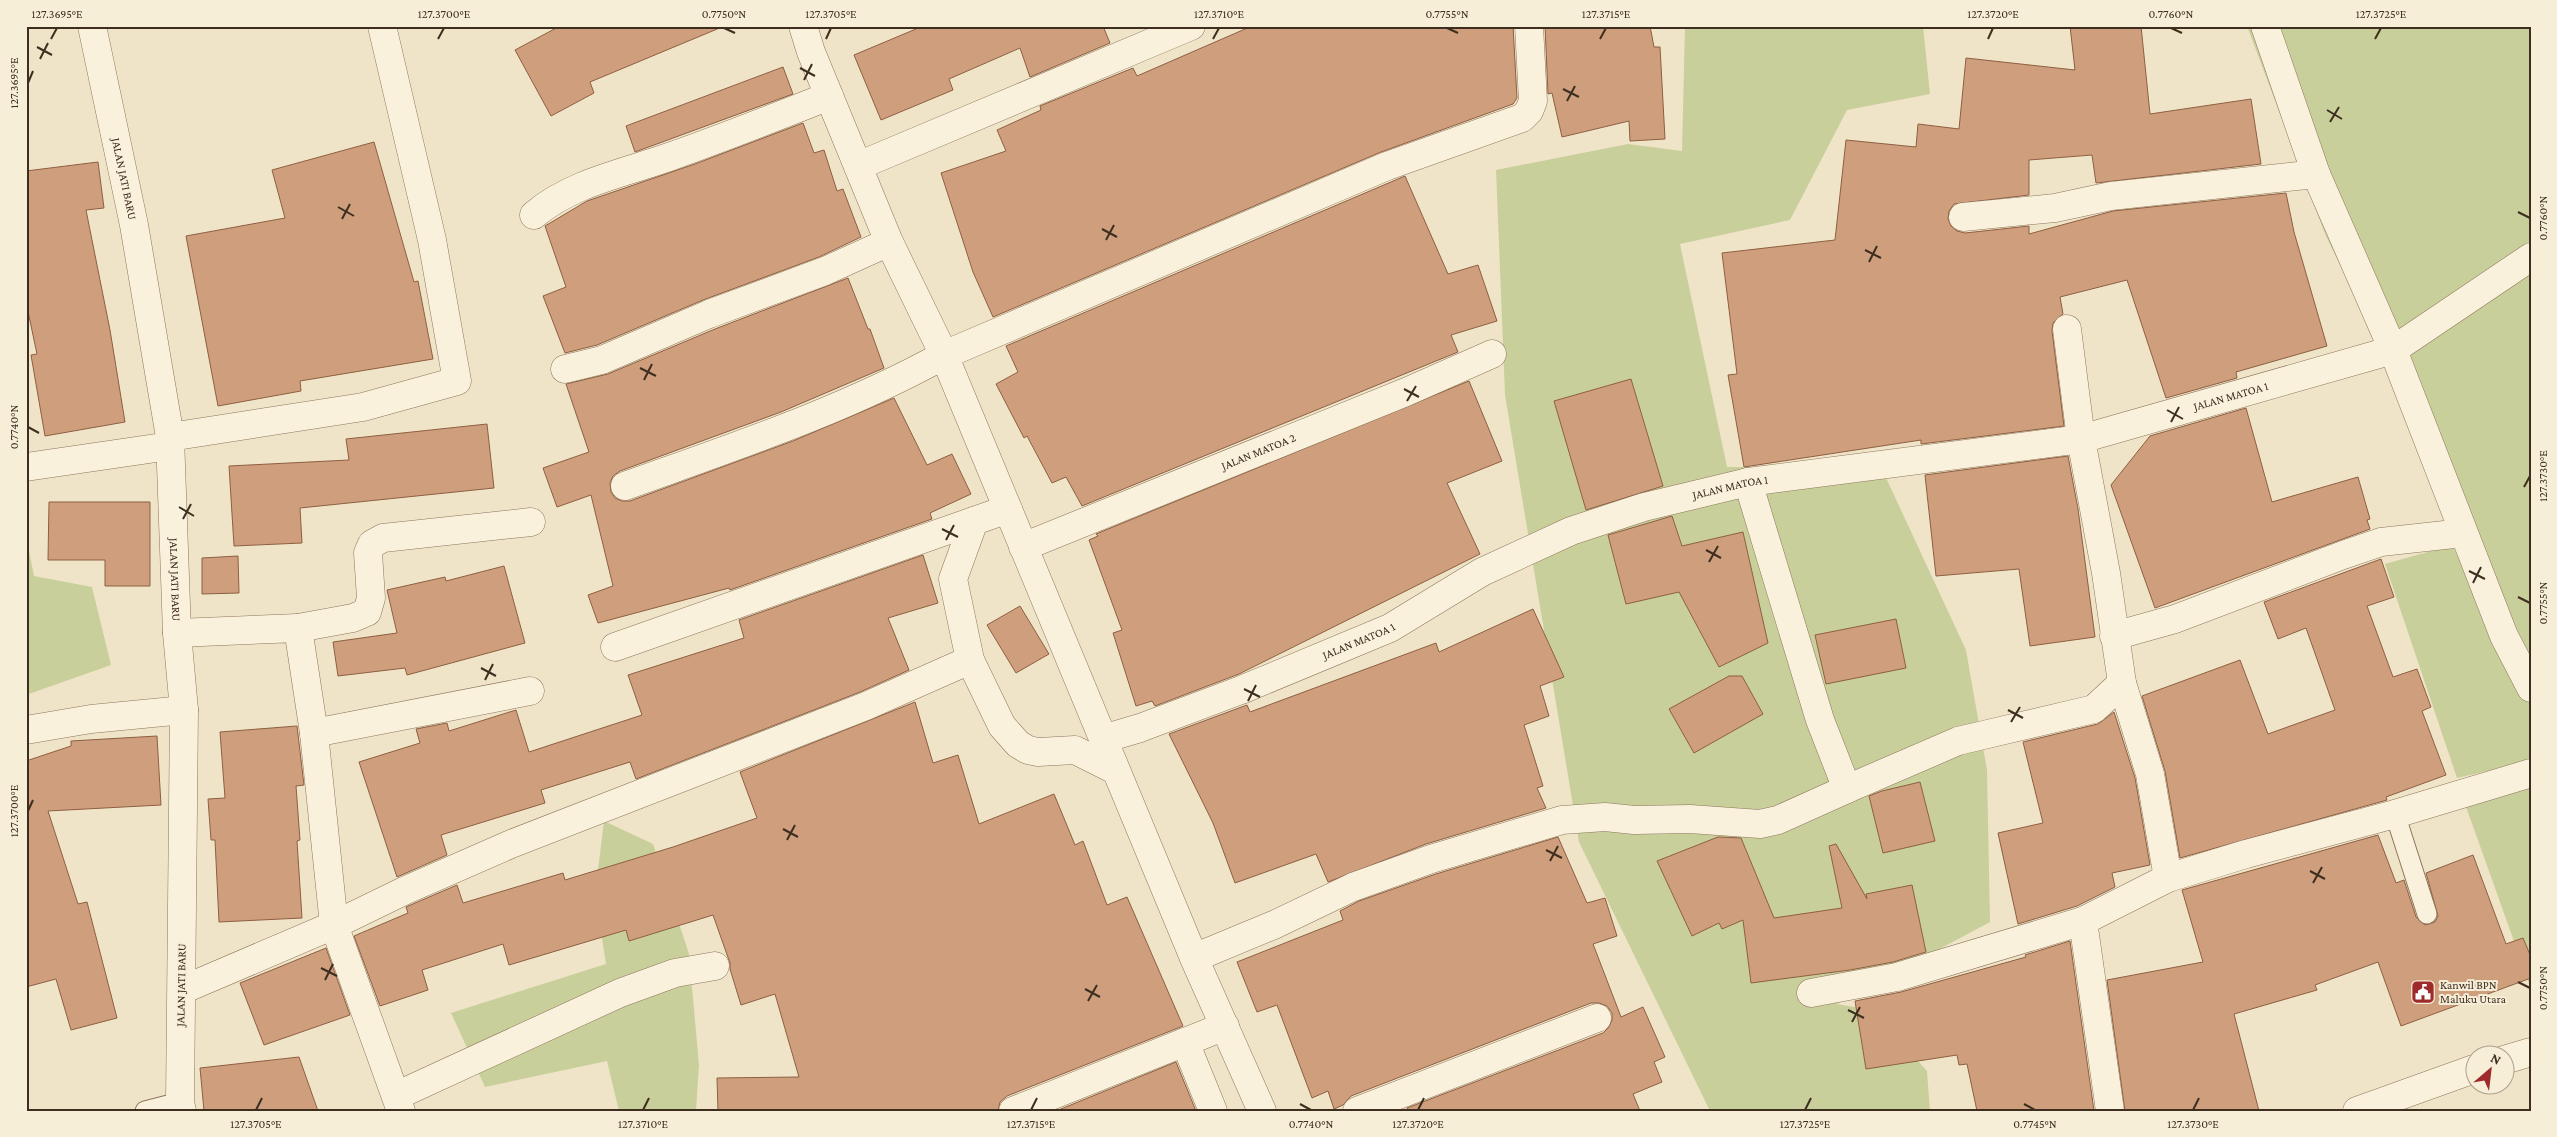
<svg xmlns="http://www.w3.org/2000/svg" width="2557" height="1137" font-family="'Crimson Pro',serif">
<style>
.green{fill:#c9cf9b}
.building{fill:#cf9f7d;stroke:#8d5f41}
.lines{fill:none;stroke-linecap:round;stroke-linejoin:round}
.service-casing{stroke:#8d765c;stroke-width:21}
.minor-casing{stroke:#8d765c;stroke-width:29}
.service{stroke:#faf1dc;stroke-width:19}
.minor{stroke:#faf1dc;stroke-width:28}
.ticks{fill:none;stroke:#3d2e20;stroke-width:2}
.labels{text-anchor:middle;stroke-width:4;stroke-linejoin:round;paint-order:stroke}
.street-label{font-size:12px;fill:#3d2e20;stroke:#f7eed8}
.poi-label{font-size:12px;fill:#3d2e20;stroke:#f7eed8;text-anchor:start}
.neatline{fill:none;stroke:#3d2e20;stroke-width:2}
.ticks-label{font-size:12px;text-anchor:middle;fill:#3d2e20}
</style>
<rect width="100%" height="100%" fill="#f0e4c8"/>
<g class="green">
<path d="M 1685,26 L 1923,26 L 1930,94 L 1847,110 L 1790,220 L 1680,244 L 1727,467 L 1881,467 L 1966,650 L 1987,770 L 1990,922 L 1837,1004 L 1872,1010 L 1927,1071 L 1930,1111 L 1710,1111 L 1579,842 L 1505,395 L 1496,170 L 1628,144 L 1682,151 Z"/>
<path d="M 2247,26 L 2531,26 L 2531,658 L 2325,234 Z"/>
<path d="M 26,535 L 34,576 L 92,587 L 111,665 L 26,695 Z"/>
<path d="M 2452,545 L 2531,704 L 2531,761 L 2457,778 L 2385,564 Z"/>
<path d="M 2531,787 L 2531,989 L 2465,804 Z"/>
<path d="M 604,821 L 653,844 L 689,954 L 699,1065 L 696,1111 L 619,1111 L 607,1061 L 485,1087 L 451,1013 L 606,964 L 595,894 Z"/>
</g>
<g class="building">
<path d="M 560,26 L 722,26 L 722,27 L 590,82 L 594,93 L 551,116 L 515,50 Z"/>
<path d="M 923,26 L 1103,26 L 1110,43 L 1030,77 L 1020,48 L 949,79 L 953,90 L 881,120 L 854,55 Z"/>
<path d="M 1252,26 L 1513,26 L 1517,98 L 1513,104 L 1381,152 L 993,317 L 973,272 L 941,173 L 1006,151 L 997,130 L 1041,110 L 1040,106 L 1133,68 L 1137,76 Z"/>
<path d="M 1545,26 L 1650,26 L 1654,47 L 1660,47 L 1665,139 L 1630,141 L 1629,121 L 1562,137 L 1552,93 L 1548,94 Z"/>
<path d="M 2070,26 L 2141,26 L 2150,114 L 2251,99 L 2261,164 L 2096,183 L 2092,155 L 2029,160 L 2029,195 L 1954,204 L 1949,211 L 1948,219 L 1951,226 L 1957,231 L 1965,233 L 2029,226 L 2029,234 L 2113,211 L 2286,193 L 2294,232 L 2327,346 L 2236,372 L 2237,378 L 2166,398 L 2127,280 L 2060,297 L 2063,314 L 2053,323 L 2052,331 L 2064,426 L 1921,444 L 1921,440 L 1744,467 L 1728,375 L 1737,374 L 1722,253 L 1835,240 L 1846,140 L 1916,147 L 1918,124 L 1959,129 L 1966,58 L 2075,70 Z"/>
<path d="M 783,67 L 793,94 L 635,152 L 626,126 Z"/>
<path d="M 803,123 L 814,153 L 824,150 L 837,191 L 843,189 L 861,237 L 819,257 L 703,300 L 597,345 L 565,353 L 543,296 L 566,287 L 545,226 L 587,201 L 695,164 Z"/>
<path d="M 374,142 L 414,282 L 418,281 L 433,359 L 300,381 L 301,391 L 218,406 L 186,236 L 285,218 L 272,170 Z"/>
<path d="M 98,162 L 104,208 L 86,210 L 110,330 L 125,422 L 45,436 L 31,355 L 37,354 L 26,302 L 26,171 Z"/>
<path d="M 1405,176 L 1448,274 L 1478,265 L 1497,321 L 1451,335 L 1458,352 L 1082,506 L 1066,477 L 1052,483 L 1027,436 L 1024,438 L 996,384 L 1018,372 L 1006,346 Z"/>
<path d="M 848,278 L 868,329 L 870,329 L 884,368 L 781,412 L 620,471 L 613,476 L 610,483 L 611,492 L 615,498 L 622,501 L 630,501 L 793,441 L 894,398 L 927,465 L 952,454 L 971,494 L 930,513 L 932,519 L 730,590 L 729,588 L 598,623 L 588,595 L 613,586 L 591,495 L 557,507 L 543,468 L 589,452 L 566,384 L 608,374 L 715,329 Z"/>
<path d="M 1631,379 L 1663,486 L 1586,510 L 1554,401 Z"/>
<path d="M 1469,381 L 1502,461 L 1447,483 L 1480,554 L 1239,674 L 1155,706 L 1152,701 L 1136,706 L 1113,633 L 1122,630 L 1089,540 L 1098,536 L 1096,534 Z"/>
<path d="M 2246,408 L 2272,502 L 2358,477 L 2370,519 L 2367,520 L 2370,529 L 2155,608 L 2111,485 L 2150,436 Z"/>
<path d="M 487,424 L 494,488 L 300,508 L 302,543 L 234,546 L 229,466 L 349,460 L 346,439 Z"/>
<path d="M 2068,456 L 2078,509 L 2095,637 L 2030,646 L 2019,569 L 1936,576 L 1925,475 Z"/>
<path d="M 49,502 L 150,502 L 150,586 L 105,586 L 105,560 L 48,560 Z"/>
<path d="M 1672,516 L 1682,546 L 1743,532 L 1768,643 L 1719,667 L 1679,592 L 1626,604 L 1608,535 Z"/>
<path d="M 923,555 L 938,603 L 888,618 L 909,670 L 860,692 L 636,779 L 630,762 L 541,790 L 545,803 L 441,835 L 447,855 L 397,877 L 359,762 L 420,743 L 416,729 L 447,723 L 449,731 L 516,710 L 529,752 L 642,715 L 628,675 L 744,638 L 739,620 Z"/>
<path d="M 238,556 L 239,593 L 202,594 L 202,558 Z"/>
<path d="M 2381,559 L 2394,597 L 2367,606 L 2393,677 L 2417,669 L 2431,707 L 2422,711 L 2446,775 L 2386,797 L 2387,800 L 2180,858 L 2165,771 L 2142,696 L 2240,660 L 2268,734 L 2335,710 L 2306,628 L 2278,639 L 2264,602 Z"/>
<path d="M 504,566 L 525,643 L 407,675 L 405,668 L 338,676 L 333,642 L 397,633 L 387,590 L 445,577 L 446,581 Z"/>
<path d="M 1020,606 L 1049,654 L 1016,673 L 987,625 Z"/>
<path d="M 1533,609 L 1564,677 L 1540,686 L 1549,716 L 1524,725 L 1543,786 L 1537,788 L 1546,808 L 1426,844 L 1328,882 L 1316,854 L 1235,883 L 1213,823 L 1169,734 L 1247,705 L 1250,712 L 1436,643 L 1439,652 Z"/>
<path d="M 1896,619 L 1906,668 L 1826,684 L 1815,635 Z"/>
<path d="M 1729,676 L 1742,676 L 1763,714 L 1694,753 L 1669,709 Z"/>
<path d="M 915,702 L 933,763 L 958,755 L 979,824 L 1054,794 L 1075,845 L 1083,841 L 1107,905 L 1127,897 L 1183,1026 L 1007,1096 L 1000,1102 L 998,1111 L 718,1111 L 717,1078 L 799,1077 L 775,994 L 741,1005 L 730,969 L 730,963 L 713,915 L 629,941 L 626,930 L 509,965 L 503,944 L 422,970 L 428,990 L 380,1006 L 354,936 L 408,913 L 406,907 L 457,885 L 463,903 L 563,873 L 565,880 L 673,847 L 757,818 L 740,772 Z"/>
<path d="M 2114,712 L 2135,778 L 2150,865 L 2112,873 L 2115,887 L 2077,906 L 2018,924 L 1998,833 L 2043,823 L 2023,742 L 2098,724 Z"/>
<path d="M 297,726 L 304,785 L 296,786 L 300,840 L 297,841 L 302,918 L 219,922 L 215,840 L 211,840 L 208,799 L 225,798 L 220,732 Z"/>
<path d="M 157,736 L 161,805 L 48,811 L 78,904 L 87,902 L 117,1018 L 71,1030 L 56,979 L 26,987 L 26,761 L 71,746 L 71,741 Z"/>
<path d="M 1920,782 L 1935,841 L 1883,853 L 1869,796 L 1882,791 Z"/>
<path d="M 2378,835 L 2396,883 L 2404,880 L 2416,917 L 2425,925 L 2435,922 L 2438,916 L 2426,873 L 2473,855 L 2506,944 L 2523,938 L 2531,957 L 2531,978 L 2401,1026 L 2378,962 L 2315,985 L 2317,990 L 2234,1014 L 2259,1111 L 2125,1111 L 2107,980 L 2203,962 L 2182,890 Z"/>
<path d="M 1558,837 L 1587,903 L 1605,898 L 1617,936 L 1593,944 L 1621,1017 L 1643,1007 L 1665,1057 L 1654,1062 L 1662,1082 L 1633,1094 L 1640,1111 L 1408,1111 L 1407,1108 L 1603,1033 L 1609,1027 L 1612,1020 L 1612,1013 L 1607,1006 L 1599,1003 L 1591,1003 L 1351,1096 L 1343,1105 L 1334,1109 L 1328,1091 L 1312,1098 L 1277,1005 L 1257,1012 L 1237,962 L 1343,920 L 1340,911 L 1359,901 L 1436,874 Z"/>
<path d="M 1718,837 L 1741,838 L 1774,918 L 1842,908 L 1829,846 L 1836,844 L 1867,899 L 1866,894 L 1912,885 L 1926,952 L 1893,962 L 1850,970 L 1751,983 L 1743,920 L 1722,929 L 1719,923 L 1692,936 L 1657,861 Z"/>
<path d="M 2070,941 L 2094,1111 L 1977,1111 L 1967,1064 L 1959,1065 L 1957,1055 L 1866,1069 L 1855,1001 L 1901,992 L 2026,957 L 2025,955 Z"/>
<path d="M 326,948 L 350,1015 L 264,1045 L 240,983 Z"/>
<path d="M 299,1057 L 318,1111 L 204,1111 L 200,1068 Z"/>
<path d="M 1176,1062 L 1196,1111 L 1056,1111 Z"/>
</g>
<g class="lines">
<g class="service-casing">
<g id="service">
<path d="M 2395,814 L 2427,914"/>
<path d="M 145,1111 L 180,1102"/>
</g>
</g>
<g class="minor-casing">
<g id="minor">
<path id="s1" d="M 92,26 L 134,225 L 170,437 L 177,633 L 184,710 L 180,1102 L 182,1111"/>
<path d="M 803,26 L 811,52 L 889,242 L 944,355 L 1194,958 L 1262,1111"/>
<path d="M 2265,26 L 2316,174 L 2393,350 L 2504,636 L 2531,688"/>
<path d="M 858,166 L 1191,26"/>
<path d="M 534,215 C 571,183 624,173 669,157 C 723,138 776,117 829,96"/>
<path d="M 1963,217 L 2055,208 L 2111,196 L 2316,174"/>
<path d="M 565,369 L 602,360 L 709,314 L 825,271 L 889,242"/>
<path d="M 170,437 L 363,407 L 457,381 L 432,240 L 382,26"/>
<path d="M 26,467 L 170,446"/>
<path d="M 625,486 C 733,447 843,411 944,355 L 1387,166 L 1522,118 L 1529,111 L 1533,101 L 1529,26"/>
<path d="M 974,521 L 953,579 L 970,660 L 1002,726 L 1018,744 L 1028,750 L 1038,752 L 1075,750 L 1115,770"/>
<path id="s2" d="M 1023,547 L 1406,392 L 1492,354"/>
<path d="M 298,628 L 353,618 L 367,612 L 371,598 L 368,553 L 372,544 L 383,538 L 531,522"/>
<path d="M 177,633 L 298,628 L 314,733 L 334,925 L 401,1111"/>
<path d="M 2114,636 L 2175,619 L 2343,555 L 2381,542 L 2463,533"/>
<path d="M 615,647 L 1008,509"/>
<path d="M 2122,683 L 2150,774 L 2168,878"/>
<path d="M 26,730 L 91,719 L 184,710"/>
<path d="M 314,733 L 530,691"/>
<path id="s3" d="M 1103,739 L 1140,728 L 1241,690 L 1390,628 L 1482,572 L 1571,531 L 1644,507 L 1748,482 L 2081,439 L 2393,350 L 2531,257"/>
<path d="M 1847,789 L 1958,741 L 2094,709 L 2122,683 L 2106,573 L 2081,439 L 2067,329"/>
<path d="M 2083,921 L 2110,1111"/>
<path d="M 1194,958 L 1276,924 L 1353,887 L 1431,859 L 1562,820 L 1605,817 L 1634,820 L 1690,819 L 1760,824 L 1778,820 L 1847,789 L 1820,720 L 1748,482"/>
<path d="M 182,990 L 334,925 L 406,890 L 511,844 L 866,706 L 970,660"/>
<path d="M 1811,993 L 1897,977 L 2083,921 L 2168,878 L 2246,854 L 2395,814 L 2531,773"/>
<path d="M 1185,1042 L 1213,1111"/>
<path d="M 2504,1060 L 2531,1052"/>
<path d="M 396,1096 L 620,993 L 675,973 L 715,966"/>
<path d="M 1013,1111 L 1225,1026"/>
<path d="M 1357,1111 L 1597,1018"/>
<path d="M 2357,1111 L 2474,1069"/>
</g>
</g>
<use href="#service" class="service"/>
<use href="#minor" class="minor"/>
</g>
<path class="ticks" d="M 724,28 L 735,33M 1447,28 L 1458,33M 2171,28 L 2182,33M 51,39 L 57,28M 438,39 L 444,28M 826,39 L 831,28M 1213,39 L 1219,28M 1600,39 L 1606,28M 1988,39 L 1993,28M 2375,39 L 2381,28M 37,47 L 52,55M 40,59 L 48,43M 800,68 L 815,76M 804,80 L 812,64M 28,83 L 33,71M 1563,89 L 1579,97M 1567,101 L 1575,86M 2327,110 L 2342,119M 2330,122 L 2339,107M 338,207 L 354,216M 2518,212 L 2530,218M 342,219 L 350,204M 1102,229 L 1117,237M 1106,240 L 1114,225M 1865,250 L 1881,258M 1869,262 L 1877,246M 640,368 L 656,376M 644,380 L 652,364M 1404,389 L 1419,397M 1407,401 L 1416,386M 2167,410 L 2183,419M 2171,422 L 2179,407M 28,427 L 39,433M 2524,487 L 2530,476M 179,507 L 194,516M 183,519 L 191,504M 942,529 L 958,537M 946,540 L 954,525M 1706,550 L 1721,558M 1709,562 L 1718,546M 2469,571 L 2485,579M 2473,583 L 2481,567M 2518,597 L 2530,603M 481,668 L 496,676M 485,680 L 493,664M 1244,689 L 1260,697M 1248,701 L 1256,685M 2008,710 L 2023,718M 2011,722 L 2020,707M 28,811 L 33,800M 783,829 L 798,837M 787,840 L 795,825M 1546,850 L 1562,858M 1550,861 L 1558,846M 2310,871 L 2325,879M 2313,883 L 2322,867M 321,968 L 337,976M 325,980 L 333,964M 2518,982 L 2530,988M 1085,989 L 1100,997M 1088,1001 L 1097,985M 1848,1010 L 1864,1018M 1852,1022 L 1860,1007M 1300,1104 L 1311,1110M 2024,1104 L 2035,1110M 256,1110 L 262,1098M 643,1110 L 649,1098M 1031,1110 L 1037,1098M 1418,1110 L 1424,1098M 1805,1110 L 1811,1098M 2193,1110 L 2199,1098"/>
<defs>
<g id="civic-square" transform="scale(1.25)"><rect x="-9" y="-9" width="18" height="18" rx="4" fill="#9e2a2b" stroke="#f7eed8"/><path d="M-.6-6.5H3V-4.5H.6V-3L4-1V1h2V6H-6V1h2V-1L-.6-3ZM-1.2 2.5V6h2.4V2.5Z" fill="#fff"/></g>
</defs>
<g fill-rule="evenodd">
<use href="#civic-square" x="2423" y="992"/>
</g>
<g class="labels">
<g class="street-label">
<text dy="4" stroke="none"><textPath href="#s1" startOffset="156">JALAN JATI BARU</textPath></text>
<text dy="4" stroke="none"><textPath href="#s3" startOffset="1189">JALAN MATOA 1</textPath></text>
<text dy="4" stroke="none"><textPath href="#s2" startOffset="254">JALAN MATOA 2</textPath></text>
<text dy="4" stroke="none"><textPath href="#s3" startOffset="679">JALAN MATOA 1</textPath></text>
<text dy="4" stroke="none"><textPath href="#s1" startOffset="561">JALAN JATI BARU</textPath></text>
<text dy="4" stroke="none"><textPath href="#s3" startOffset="274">JALAN MATOA 1</textPath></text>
<text transform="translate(181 985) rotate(-89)" y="4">JALAN JATI BARU</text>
</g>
<g class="poi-label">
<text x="2440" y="989">Kanwil BPN<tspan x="2440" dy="14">Maluku Utara</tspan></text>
</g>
</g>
<rect width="2557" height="1137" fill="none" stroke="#f7eed8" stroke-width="55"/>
<g transform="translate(2490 1070) rotate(28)"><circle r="24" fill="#f7eed8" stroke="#ada18e"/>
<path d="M0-4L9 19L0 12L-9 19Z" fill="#9e2a2b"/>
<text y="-8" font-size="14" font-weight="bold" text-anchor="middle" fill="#3d2e20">N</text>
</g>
<rect x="28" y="28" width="2502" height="1082" class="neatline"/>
<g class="ticks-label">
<text x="57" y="18">127.3695°E</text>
<text x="444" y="18">127.3700°E</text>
<text x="724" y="18">0.7750°N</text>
<text x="831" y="18">127.3705°E</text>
<text x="1219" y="18">127.3710°E</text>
<text x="1447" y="18">0.7755°N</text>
<text x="1606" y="18">127.3715°E</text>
<text x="1993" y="18">127.3720°E</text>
<text x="2171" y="18">0.7760°N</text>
<text x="2381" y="18">127.3725°E</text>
<text transform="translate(14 83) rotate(-90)" y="4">127.3695°E</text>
<text transform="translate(2543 218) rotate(-90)" y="4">0.7760°N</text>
<text transform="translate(14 427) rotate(-90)" y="4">0.7740°N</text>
<text transform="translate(2543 476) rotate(-90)" y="4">127.3730°E</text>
<text transform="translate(2543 603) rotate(-90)" y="4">0.7755°N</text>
<text transform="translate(14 811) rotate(-90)" y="4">127.3700°E</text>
<text transform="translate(2543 988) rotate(-90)" y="4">0.7750°N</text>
<text x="256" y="1128">127.3705°E</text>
<text x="643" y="1128">127.3710°E</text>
<text x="1031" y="1128">127.3715°E</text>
<text x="1311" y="1128">0.7740°N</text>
<text x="1418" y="1128">127.3720°E</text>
<text x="1805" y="1128">127.3725°E</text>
<text x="2035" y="1128">0.7745°N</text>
<text x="2193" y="1128">127.3730°E</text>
</g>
</svg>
